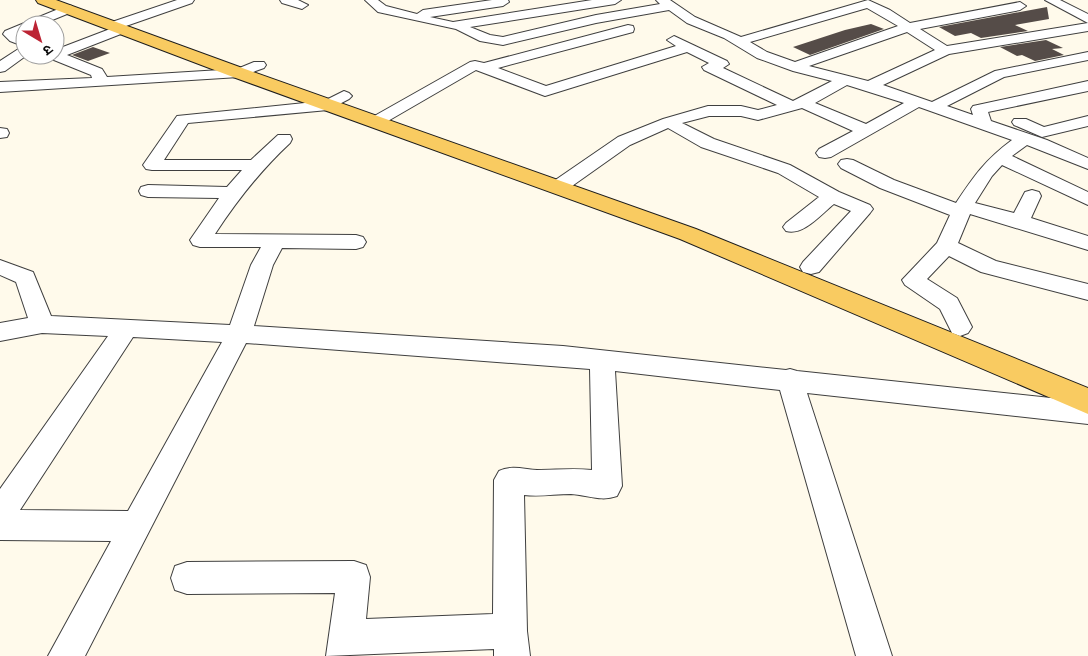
<svg xmlns="http://www.w3.org/2000/svg" width="1088" height="656" font-family="Merriweather,'Noto Sans Devanagari',serif">
<style>
.building{fill:#554c48}
.lines{fill:none;stroke-linecap:round;stroke-linejoin:round}
.minor-casing{stroke:#3f3f3f;stroke-width:2}
.major-casing{stroke:#1d1d1d;stroke-width:2}
.minor{fill:#fff;fill-rule:evenodd}
.major{fill:#f9cb61;fill-rule:evenodd}
</style>
<rect width="100%" height="100%" fill="#fffaeb"/>
<g class="building">
<path d="M 1047,7 L 1049,19 L 1015,25 L 1028,31 L 981,38 L 971,33 L 955,36 L 939,27 Z"/>
<path d="M 871,24 L 884,29 L 810,55 L 793,47 L 845,30 Z"/>
<path d="M 1046,40 L 1063,48 L 1052,49 L 1064,55 L 1035,61 L 1022,55 L 1017,56 L 1000,47 Z"/>
<path d="M 93,47 L 110,53 L 88,61 L 72,55 Z"/>
</g>
<g class="lines">
<g class="minor-casing">
<g id="minor">
<path d="M 177,0 L 194,0 L 192,3 L 126,26 L 127,29 L 126,32 L 67,55 L 102,69 L 107,77 L 237,69 L 254,62 L 264,62 L 266,65 L 264,68 L 239,77 L 0,92 L 0,82 L 92,78 L 91,75 L 49,58 L 47,55 L 55,55 L 55,50 L 110,29 L 108,26 L 109,23 Z"/>
<path d="M 280,0 L 298,0 L 308,5 L 302,9 L 282,3 Z"/>
<path d="M 365,0 L 378,0 L 386,6 L 417,14 L 423,10 L 492,0 L 508,0 L 509,2 L 503,6 L 430,17 L 453,22 L 592,0 L 621,0 L 615,4 L 470,27 L 490,35 L 503,37 L 596,15 L 660,4 L 656,0 L 670,0 L 695,17 L 741,37 L 868,0 L 890,10 L 910,23 L 1020,2 L 1026,6 L 1020,10 L 920,29 L 947,46 L 1088,23 L 1088,31 L 949,54 L 883,85 L 932,102 L 995,71 L 1088,52 L 1088,60 L 1004,77 L 947,106 L 973,115 L 971,109 L 973,106 L 1088,81 L 1088,91 L 988,112 L 991,121 L 1047,140 L 1088,158 L 1088,169 L 1027,145 L 1012,156 L 1088,192 L 1088,205 L 1002,165 L 992,176 L 975,203 L 1014,213 L 1025,192 L 1032,190 L 1039,192 L 1041,196 L 1031,218 L 1088,236 L 1088,250 L 970,214 L 958,243 L 996,261 L 1088,284 L 1088,300 L 981,272 L 949,256 L 927,279 L 957,298 L 972,327 L 968,333 L 960,336 L 952,333 L 940,309 L 905,285 L 902,280 L 937,243 L 950,215 L 880,188 L 841,168 L 838,164 L 841,160 L 847,159 L 853,160 L 894,180 L 956,203 C 974,176 985,160 1012,140 L 919,107 L 831,157 L 825,158 L 819,157 L 816,153 L 819,149 L 853,131 L 802,108 L 758,120 L 741,116 L 709,116 L 682,123 L 714,139 L 790,165 L 839,192 L 870,205 L 873,209 L 870,213 L 819,272 L 811,274 L 803,272 L 800,267 L 803,262 L 851,211 L 834,204 C 821,214 804,236 786,231 L 783,227 L 786,223 L 819,197 L 778,173 L 701,147 L 668,128 L 630,145 L 565,191 L 558,193 L 551,191 L 549,187 L 551,183 L 618,137 L 663,119 L 708,106 L 741,106 L 758,110 L 777,105 L 704,70 L 702,67 L 709,63 L 687,52 L 545,96 L 476,70 L 381,125 L 369,125 L 367,122 L 369,119 L 470,62 L 475,61 L 484,63 L 628,25 L 633,26 L 634,29 L 633,32 L 498,68 L 546,86 L 676,46 L 667,40 L 674,36 L 727,61 L 729,64 L 723,68 L 793,101 L 832,81 L 793,71 L 757,58 L 724,38 L 687,23 L 669,10 L 596,23 L 503,45 L 480,41 L 456,29 L 378,12 ZM 867,8 L 898,26 L 795,62 L 767,52 L 750,42 ZM 907,32 L 935,50 L 868,81 L 809,66 ZM 847,85 L 904,103 L 866,124 L 815,103 Z"/>
<path d="M 1045,0 L 1060,0 L 1088,14 L 1088,23 Z"/>
<path d="M 68,5 L 72,6 L 74,9 L 72,12 L 40,25 L 25,25 L 25,32 L 19,35 L 25,38 L 25,55 L 27,55 L 5,71 L 0,72 L 0,61 L 23,46 L 10,41 L 3,34 L 5,31 Z"/>
<path d="M 344,91 L 349,93 L 352,96 L 349,99 L 328,110 L 188,123 L 164,160 L 251,160 L 278,135 L 290,135 L 292,139 L 290,143 C 260,171 238,199 215,234 L 356,235 L 363,237 L 366,242 L 363,247 L 356,249 L 282,248 L 273,265 L 254,326 L 563,346 L 786,370 L 790,369 L 797,371 L 1088,402 L 1088,424 L 807,393 L 892,656 L 856,656 L 780,390 L 615,371 L 622,486 L 617,496 C 601,502 588,495 571,494 C 555,494 540,497 524,495 L 527,631 L 530,656 L 494,656 L 494,649 L 326,656 L 335,593 L 187,594 L 175,590 L 171,578 L 175,566 L 187,562 L 354,561 L 366,565 L 370,577 L 366,619 L 493,614 L 494,480 L 499,471 C 512,465 523,469 537,470 C 556,470 573,468 592,470 L 590,369 L 246,343 L 85,656 L 48,656 L 111,541 L 0,540 L 0,489 L 108,336 L 42,333 L 0,341 L 0,323 L 28,318 L 16,282 L 0,275 L 0,260 L 33,272 L 51,316 L 230,325 L 251,265 L 261,247 L 200,247 L 193,245 L 190,240 L 219,198 L 148,197 L 141,195 L 139,191 L 141,187 L 148,185 L 227,187 L 242,170 L 152,170 L 146,169 L 143,165 L 177,116 L 324,101 ZM 133,337 L 222,342 L 128,511 L 20,510 Z"/>
<path d="M 1088,116 L 1088,126 L 1042,137 L 1014,125 L 1012,122 L 1014,119 L 1026,119 L 1044,127 Z"/>
<path d="M 0,128 L 7,129 L 9,133 L 7,137 L 0,138 Z"/>
</g>
</g>
<g class="major-casing">
<path id="major" d="M 36,0 L 56,0 L 245,69 L 696,229 L 1088,388 L 1088,414 L 680,239 L 233,77 L 38,3 Z"/>
</g>
<use href="#minor" class="minor"/>
<use href="#major" class="major"/>
</g>
<g transform="translate(40 40) rotate(142)"><circle r="24" fill="#ffffff" stroke="#9e9e9e"/>
<path d="M0-4L9 19L0 12L-9 19Z" fill="#bc2434"/>
<text y="-8" font-size="14" font-weight="bold" text-anchor="middle" fill="#0c0c0c">उ</text>
</g>
</svg>
